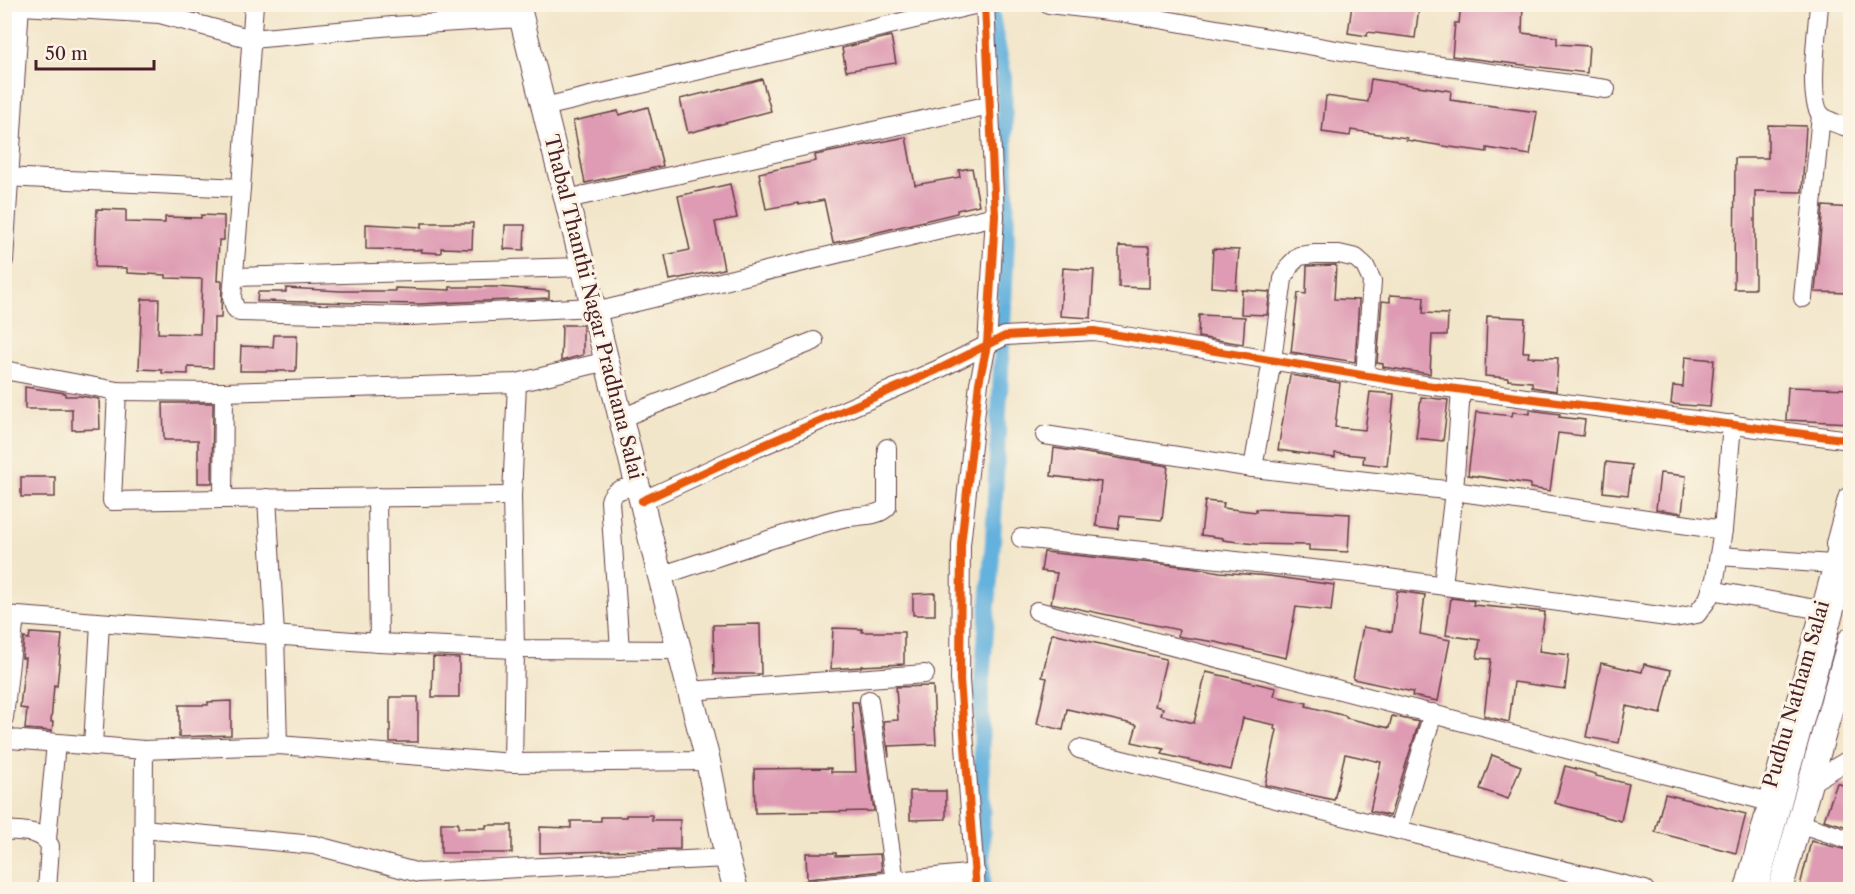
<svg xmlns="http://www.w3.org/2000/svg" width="1855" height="894" font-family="'Libre Caslon Text',serif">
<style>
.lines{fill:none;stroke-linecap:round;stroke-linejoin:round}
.canal{stroke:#63b1dd;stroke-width:16}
.building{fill:#de9bb3}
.street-casing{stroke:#633d43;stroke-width:20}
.secondary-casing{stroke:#633d43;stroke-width:26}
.highway-casing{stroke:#633d43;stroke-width:34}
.street{stroke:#fff;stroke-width:18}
.secondary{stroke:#fff;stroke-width:24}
.highway{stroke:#fff;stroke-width:32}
.cycleway-casing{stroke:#fcf5e5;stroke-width:11}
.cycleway{stroke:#e8590c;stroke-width:8}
.labels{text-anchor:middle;stroke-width:6;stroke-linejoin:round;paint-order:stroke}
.street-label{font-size:20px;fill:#4a1f2b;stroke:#fcf5e5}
</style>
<rect width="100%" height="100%" fill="#fcf5e5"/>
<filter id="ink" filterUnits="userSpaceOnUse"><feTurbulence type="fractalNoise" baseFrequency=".0167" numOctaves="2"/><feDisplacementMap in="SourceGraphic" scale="12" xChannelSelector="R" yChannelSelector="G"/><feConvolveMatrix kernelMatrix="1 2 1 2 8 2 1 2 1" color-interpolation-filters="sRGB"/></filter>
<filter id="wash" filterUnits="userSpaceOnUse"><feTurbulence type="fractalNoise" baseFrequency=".008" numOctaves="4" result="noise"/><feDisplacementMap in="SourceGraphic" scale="24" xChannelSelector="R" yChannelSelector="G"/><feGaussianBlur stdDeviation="1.35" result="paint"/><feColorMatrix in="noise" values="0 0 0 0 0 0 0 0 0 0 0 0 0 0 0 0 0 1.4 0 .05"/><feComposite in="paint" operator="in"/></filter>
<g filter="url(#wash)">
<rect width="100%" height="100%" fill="#f2e6ca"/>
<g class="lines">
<path class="canal" d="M 983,883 L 981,693 L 993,541 L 1007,241 L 1004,77 L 991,11"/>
</g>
<g id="blocks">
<g class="building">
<path d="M 1387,4 L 1419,7 L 1415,38 L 1368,32 L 1367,36 L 1348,33 L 1352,5 L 1386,10 Z"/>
<path d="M 1461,4 L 1523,4 L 1522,33 L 1557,37 L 1557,44 L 1589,46 L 1587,73 L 1452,56 L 1455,23 L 1459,23 Z"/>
<path d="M 891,36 L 896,63 L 846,71 L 842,48 Z"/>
<path d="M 762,79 L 771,111 L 688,133 L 680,99 L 704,93 L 705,94 Z"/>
<path d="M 1371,79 L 1451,91 L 1450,100 L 1537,112 L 1530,155 L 1487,148 L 1487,152 L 1450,147 L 1406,140 L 1407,138 L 1351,130 L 1350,136 L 1322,132 L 1326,96 L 1368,102 Z"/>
<path d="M 648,107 L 663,166 L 585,183 L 573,121 L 618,111 L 619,115 Z"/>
<path d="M 1768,125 L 1806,126 L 1802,192 L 1755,191 L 1755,289 L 1734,289 L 1735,158 L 1768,158 Z"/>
<path d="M 906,137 L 915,185 L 960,177 L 959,170 L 972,168 L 979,205 L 957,210 L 957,213 L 833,243 L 824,200 L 799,205 L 798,203 L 766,209 L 759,173 L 816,161 L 815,155 Z"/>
<path d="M 730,184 L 737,218 L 715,222 L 724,269 L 670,280 L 665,255 L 690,250 L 678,196 Z"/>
<path d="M 1823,206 L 1851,208 L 1851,293 L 1815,292 Z"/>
<path d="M 97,209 L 126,210 L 126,222 L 165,223 L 165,217 L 201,218 L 201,215 L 224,216 L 224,240 L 219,240 L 217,281 L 222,281 L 221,318 L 214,318 L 213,368 L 188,367 L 188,374 L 162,373 L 162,370 L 139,369 L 142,299 L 159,299 L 158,333 L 200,334 L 202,279 L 166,278 L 166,275 L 127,273 L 127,268 L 95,267 Z"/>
<path d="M 422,223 L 473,223 L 472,249 L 441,248 L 441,253 L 421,252 L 422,250 L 366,249 L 366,224 L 422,227 Z"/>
<path d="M 505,225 L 525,225 L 524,250 L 504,249 Z"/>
<path d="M 1119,246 L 1149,247 L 1149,288 L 1119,287 Z"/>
<path d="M 1213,249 L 1239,250 L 1236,289 L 1211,287 Z"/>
<path d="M 1336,265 L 1334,299 L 1359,300 L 1355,362 L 1291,352 L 1298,293 L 1306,294 L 1307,266 Z"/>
<path d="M 1063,268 L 1094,270 L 1091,318 L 1060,316 Z"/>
<path d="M 450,287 L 497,287 L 549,291 L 549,298 L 419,304 L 257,301 L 258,292 L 286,292 L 286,288 L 341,291 L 395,291 L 395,288 L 450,290 Z"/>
<path d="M 1242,290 L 1270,292 L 1267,315 L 1241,314 Z"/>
<path d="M 1390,295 L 1424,297 L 1423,313 L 1448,314 L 1447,335 L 1432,335 L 1430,374 L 1383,367 L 1383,364 L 1377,363 L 1382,301 L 1390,302 Z"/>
<path d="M 1199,315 L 1245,317 L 1243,344 L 1198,337 Z"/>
<path d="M 1487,316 L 1525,318 L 1523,352 L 1529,352 L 1528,357 L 1558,358 L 1556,391 L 1532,387 L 1532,382 L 1508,380 L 1508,378 L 1485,376 Z"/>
<path d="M 562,325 L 583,325 L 583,355 L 561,361 Z"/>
<path d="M 274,335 L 297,335 L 296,371 L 240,371 L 241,346 L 273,347 Z"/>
<path d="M 1685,357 L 1714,360 L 1710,407 L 1671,404 L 1673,386 L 1683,387 Z"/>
<path d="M 1290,375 L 1340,383 L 1335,427 L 1365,430 L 1370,392 L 1394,394 L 1387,466 L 1363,463 L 1364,456 L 1335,453 L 1335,458 L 1278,450 Z"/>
<path d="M 25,387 L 65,393 L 65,396 L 80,396 L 99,399 L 100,429 L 72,430 L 72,409 L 25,409 Z"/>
<path d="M 1788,387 L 1851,389 L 1851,423 L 1786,420 Z"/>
<path d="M 1421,397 L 1448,400 L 1443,441 L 1416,438 Z"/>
<path d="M 163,403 L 213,403 L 212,483 L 198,483 L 198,440 L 164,440 Z"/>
<path d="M 1530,410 L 1560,414 L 1559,417 L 1585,420 L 1583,436 L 1558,433 L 1550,491 L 1530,488 L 1530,484 L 1468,475 L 1476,412 L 1512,416 L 1513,412 L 1530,414 Z"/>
<path d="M 1054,448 L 1168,466 L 1162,520 L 1120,516 L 1118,529 L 1096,526 L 1101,482 L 1051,476 Z"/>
<path d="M 1606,462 L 1632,465 L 1628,495 L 1603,492 Z"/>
<path d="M 1660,473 L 1686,476 L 1682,513 L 1656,509 Z"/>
<rect x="21" y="477" width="34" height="20"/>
<path d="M 1205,501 L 1224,503 L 1223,508 L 1256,512 L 1256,509 L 1350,514 L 1348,552 L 1309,550 L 1309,545 L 1255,544 L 1223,540 L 1223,538 L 1201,535 Z"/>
<path d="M 1044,552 L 1191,567 L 1220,572 L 1269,576 L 1334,585 L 1331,611 L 1296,607 L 1286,658 L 1215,642 L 1182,637 L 1178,636 L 1179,630 L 1051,603 L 1057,573 L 1041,571 Z"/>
<path d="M 1397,591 L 1425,595 L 1420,634 L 1450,640 L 1438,701 L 1412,696 L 1413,692 L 1353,679 L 1363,627 L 1392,632 Z"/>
<path d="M 935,593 L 935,615 L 913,615 L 913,594 Z"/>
<path d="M 1451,598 L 1474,601 L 1473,605 L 1545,612 L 1539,651 L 1569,655 L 1565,689 L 1514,682 L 1509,722 L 1484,716 L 1491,659 L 1477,658 L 1480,640 L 1446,635 Z"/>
<path d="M 760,624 L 761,674 L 714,674 L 713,625 Z"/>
<path d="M 833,628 L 862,629 L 862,632 L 904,632 L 904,664 L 861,666 L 861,667 L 831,669 Z"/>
<path d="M 30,633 L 62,635 L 57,686 L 54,685 L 51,722 L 53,722 L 52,731 L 25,729 L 27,709 L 20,708 L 25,658 L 22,658 L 24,638 L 29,639 Z"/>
<path d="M 1052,633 L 1166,659 L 1155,706 L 1163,708 L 1161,715 L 1194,723 L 1206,672 L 1276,688 L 1274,696 L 1307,703 L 1306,706 L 1346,716 L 1346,718 L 1389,728 L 1392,716 L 1419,722 L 1390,816 L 1370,811 L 1381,762 L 1345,754 L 1334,800 L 1265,785 L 1277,730 L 1274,729 L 1275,725 L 1243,718 L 1231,770 L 1162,754 L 1164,749 L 1132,742 L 1137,725 L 1067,709 L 1063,730 L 1037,724 L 1047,678 L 1042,677 Z"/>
<path d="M 433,657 L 459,658 L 459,697 L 432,697 Z"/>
<path d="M 1601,663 L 1642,672 L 1644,664 L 1671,670 L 1661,714 L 1626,706 L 1619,743 L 1586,737 Z"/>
<path d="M 933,686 L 936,744 L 888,746 L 889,757 L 883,721 L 898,720 L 896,687 Z"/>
<rect x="390" y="697" width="28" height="45"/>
<path d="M 231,701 L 231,735 L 179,737 L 179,705 L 208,705 L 208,702 Z"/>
<path d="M 852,702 L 858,702 L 874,811 L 755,813 L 754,769 L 831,768 L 831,772 L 856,772 Z"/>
<path d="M 1492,755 L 1521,766 L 1508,799 L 1480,789 Z"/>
<path d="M 1565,766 L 1596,774 L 1596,776 L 1629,784 L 1621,821 L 1555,803 Z"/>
<path d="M 1837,783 L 1851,788 L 1851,828 L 1824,820 Z"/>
<path d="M 910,791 L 946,791 L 946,819 L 910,820 Z"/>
<path d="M 1665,794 L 1746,814 L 1736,853 L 1655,832 Z"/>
<path d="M 626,815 L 652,815 L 652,820 L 680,820 L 680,849 L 540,853 L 540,827 L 571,828 L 571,821 L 601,821 L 601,817 L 626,817 Z"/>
<path d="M 441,823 L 458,823 L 458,828 L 486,828 L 486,825 L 512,825 L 512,853 L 441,853 Z"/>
<path d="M 1811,841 L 1851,851 L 1851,890 L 1799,890 Z"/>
<path d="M 806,853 L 836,853 L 836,856 L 880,854 L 882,871 L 807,879 Z"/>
</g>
</g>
</g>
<g filter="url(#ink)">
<use href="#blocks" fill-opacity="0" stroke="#633d43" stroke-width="1.5"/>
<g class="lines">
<g class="street-casing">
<g id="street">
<path d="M 1049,4 L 1125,13 L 1376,57 L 1606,89"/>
<path d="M 1819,4 C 1818,26 1807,100 1821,115 C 1828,122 1841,125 1850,128"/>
<path d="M 4,5 L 160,14 L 252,39 L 392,26 L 522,18"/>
<path d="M 544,107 L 978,4"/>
<path d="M 4,177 L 241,188 L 254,4"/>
<path d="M 241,188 L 232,298 L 235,308 L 239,312 L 409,316 L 594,307"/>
<path d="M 567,199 L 990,105"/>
<path d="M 4,261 L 20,4"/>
<path d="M 234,277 L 583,267"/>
<path d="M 1803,298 L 1821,115"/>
<path d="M 595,312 L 995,216"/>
<path d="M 4,370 L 117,391 L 224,392 L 517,383 L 607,361"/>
<path d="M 117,391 L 112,501 L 223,499 L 224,392"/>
<path d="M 621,418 L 814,341"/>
<path d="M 1045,435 L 1253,468 L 1454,491 L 1723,530"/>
<path d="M 1253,468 L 1272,360 L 1283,279 L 1290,265 L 1299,256 L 1315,254 L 1339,254 L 1356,258 L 1365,266 L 1372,281 L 1365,376"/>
<path d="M 377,497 L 379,643"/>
<path d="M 267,498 L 275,634 L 278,745"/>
<path d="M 223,499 L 512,496"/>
<path d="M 642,501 L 757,448 L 937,370 L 1005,336 L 1094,331 L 1410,383 L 1850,440"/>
<path d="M 1021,538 L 1359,574 L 1674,618 L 1697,614 L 1708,599 L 1715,579 L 1723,530 L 1732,424"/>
<path d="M 1719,556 L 1832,564"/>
<path d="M 660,576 C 719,557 778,535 838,519 C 853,514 876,519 887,507 L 887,448"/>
<path d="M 1443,585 L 1454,491 L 1461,389"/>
<path d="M 1711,590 L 1821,610"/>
<path d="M 1037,611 L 1766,801"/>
<path d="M 4,615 L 379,643 L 515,649 L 681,650"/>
<path d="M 620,650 L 610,501 C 612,489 627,488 638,485"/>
<path d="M 689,691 L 925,674"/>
<path d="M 869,700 L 895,881"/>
<path d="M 4,718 L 15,616"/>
<path d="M 4,733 L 10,739 L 144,750"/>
<path d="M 93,745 L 100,623"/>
<path d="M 1079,749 L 1398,830 L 1645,890"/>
<path d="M 513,763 L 515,649 L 512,496 L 517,383"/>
<path d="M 1810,783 L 1850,759"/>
<path d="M 1798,823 L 1850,840"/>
<path d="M 143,829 L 314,845 L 419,873 L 727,858"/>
<path d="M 4,830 C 21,832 42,829 50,846 L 47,890"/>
<path d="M 1398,830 L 1433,713"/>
<path d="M 47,839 L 56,743"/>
<path d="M 143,890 L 144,750 L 278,745 L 513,763 L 708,761"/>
<path d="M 806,890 L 976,873"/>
<path d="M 976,890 L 960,680 L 961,545 L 979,383 L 987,345 L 995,216 L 985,4"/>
</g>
</g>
<g class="secondary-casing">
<g id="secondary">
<path d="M 518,4 L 660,576 L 708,761 L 727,858 L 736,890"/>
<path d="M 1838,544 L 1850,499"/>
<path d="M 1780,890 L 1850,640"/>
</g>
</g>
<g class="highway-casing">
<path id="highway" d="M 1751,890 L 1850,528"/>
</g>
<use href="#street" class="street"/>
<use href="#secondary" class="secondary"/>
<use href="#highway" class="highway"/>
<g class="cycleway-casing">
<g id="cycleway">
<path d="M 642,501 L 757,448 L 937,370 L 1005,336 L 1094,331 L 1410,383 L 1850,440"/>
<path d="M 976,890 L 960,680 L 961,545 L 979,383 L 987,345 L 995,216 L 985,4"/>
</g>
</g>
<use href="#cycleway" class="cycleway"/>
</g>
</g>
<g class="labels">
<g class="street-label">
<text transform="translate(594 307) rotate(76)" y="7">Thabal Thanthi Nagar Pradhana Salai</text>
<text transform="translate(1796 694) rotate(-74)" y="7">Pudhu Natham Salai</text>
</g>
</g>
<rect width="1855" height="894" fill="none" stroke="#fcf5e5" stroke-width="24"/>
<path d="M36 60v9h118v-9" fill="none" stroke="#4a1f2b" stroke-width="3"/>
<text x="45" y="60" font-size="18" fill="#4a1f2b" stroke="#fcf5e5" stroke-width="4.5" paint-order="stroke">50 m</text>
</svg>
